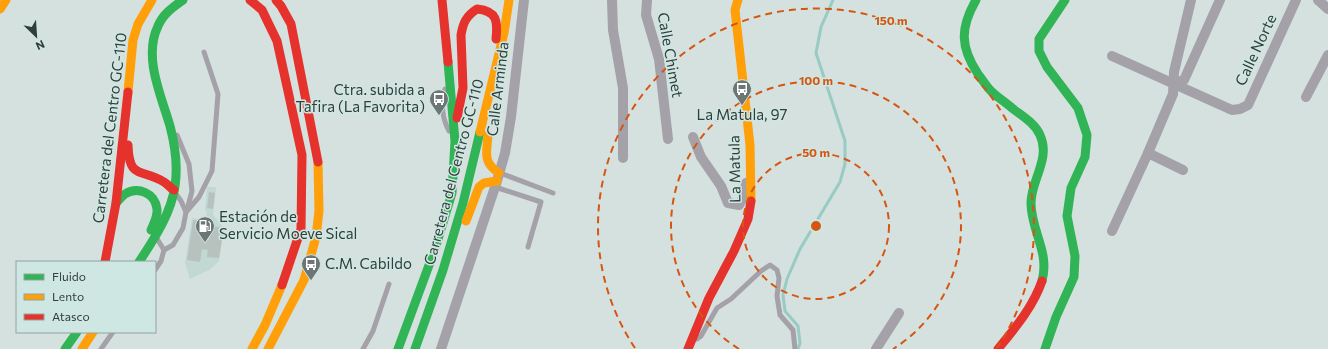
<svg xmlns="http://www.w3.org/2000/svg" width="1328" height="349" font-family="Commissioner,sans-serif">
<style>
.built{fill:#c1d8d3}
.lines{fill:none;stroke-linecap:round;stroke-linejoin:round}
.stream{stroke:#97cbc3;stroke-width:3}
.building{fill:#b7c2bf}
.lane{stroke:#a4a1a8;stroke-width:5}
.street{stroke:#a4a1a8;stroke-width:10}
.fast{stroke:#30b455;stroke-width:9}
.slow{stroke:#ff9f0a;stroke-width:9}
.jam{stroke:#e5322d;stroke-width:9}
.ring{fill:none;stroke:#d65611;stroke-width:2;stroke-dasharray:7 5}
.labels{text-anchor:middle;stroke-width:3;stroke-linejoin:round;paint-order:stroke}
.street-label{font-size:15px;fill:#333d3b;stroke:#cfe7e2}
.poi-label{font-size:15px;fill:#333d3b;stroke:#cfe7e2;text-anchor:start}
.centre{fill:#d65611;stroke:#cfe7e2;stroke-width:2}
.ring-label{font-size:12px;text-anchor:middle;font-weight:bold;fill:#d65611;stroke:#cfe7e2;stroke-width:3;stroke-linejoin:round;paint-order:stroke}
</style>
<rect width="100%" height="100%" fill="#d5e1de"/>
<path class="built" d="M 207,187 L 216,187 L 213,215 L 224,228 L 219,261 L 209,270 L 190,279 L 185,263 L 192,218 L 210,221 L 210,217 L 206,217 L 207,212 L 205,209 Z"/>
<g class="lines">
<path class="stream" d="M 798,349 L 800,343 L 798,326 L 785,311 L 783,295 L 787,279 L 800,249 L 840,182 L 845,164 L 845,141 L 816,53 L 821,27 L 833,0"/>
</g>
<g class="building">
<path d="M 209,192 L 215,193 L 213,209 L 207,208 Z"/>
<path d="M 193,220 L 206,222 L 203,239 L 209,240 L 211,226 L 224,228 L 219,258 L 207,257 L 208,250 L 202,249 L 200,262 L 187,260 Z"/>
</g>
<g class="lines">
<g class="lane">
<path d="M 445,89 C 441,103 442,118 449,131"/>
<path d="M 177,135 L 189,164 L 192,191 L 187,210"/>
<path d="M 500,173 L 553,193"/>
<path d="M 495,187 L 541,202 L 528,247"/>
<path d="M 186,212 L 199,197 L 212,171 L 218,94 L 204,52"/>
<path d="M 164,250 L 173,245 L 183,228 L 186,212 L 181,201 L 176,194"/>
<path d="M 155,270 L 161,261 L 164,250 L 156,237"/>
<path d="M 697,339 L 701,336 L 717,308 L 731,299 L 761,271 L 770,265 L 777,270 L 779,278 L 777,296 L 780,315 L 793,330 L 795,349"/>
<path d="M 101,349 L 113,332"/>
<path d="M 363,349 L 373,331 L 389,284"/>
</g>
<g class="street">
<path d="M 612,0 L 613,30 L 623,88 L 623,158"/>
<path d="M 647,0 L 646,15 L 659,59 L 668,139"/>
<path d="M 1318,0 L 1328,9"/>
<path d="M 1112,56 L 1232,110 L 1240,109 L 1248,105 L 1296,0"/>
<path d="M 1174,84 L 1184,80 L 1220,0"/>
<path d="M 1306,97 L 1328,55"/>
<path d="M 693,137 L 701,157 L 721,186 L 728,203 L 739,205 L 744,196 L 746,183"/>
<path d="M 1148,153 L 1183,170"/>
<path d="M 1112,231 L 1148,153 L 1173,94 L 1174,72 L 1191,0"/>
<path d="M 441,349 L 497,181 L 505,153 L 511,117 L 524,0"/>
<path d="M 876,349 L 899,313"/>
</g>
<g class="fast">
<path d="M 976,0 C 960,28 960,47 978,74 C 982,79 986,86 991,91 C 997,97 1005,102 1012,108 C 1022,116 1035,123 1040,135 C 1051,159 1031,180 1031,203 C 1031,231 1050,252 1042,281"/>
<path d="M 116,203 C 119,200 122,196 125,194 C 138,186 155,193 157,209 C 158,216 154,223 151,230"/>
<path d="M 139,262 C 154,239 171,214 175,186 C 178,166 175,145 170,126 C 161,95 143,57 158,26 C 163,14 173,7 183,0"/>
<path d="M 65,349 L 77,332"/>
<path d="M 398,349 L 435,249 L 452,193 L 455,141 L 448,62"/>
<path d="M 415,349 L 443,270 L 463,203 L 480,132"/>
<path d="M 1045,349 L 1056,317 L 1074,277 L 1075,256 L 1067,216 L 1071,188 L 1085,157 L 1087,135 L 1078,108 L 1047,67 L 1039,51 L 1039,39 L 1065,0"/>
</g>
<g class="slow">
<path d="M 738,0 L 735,10 L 750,145 L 751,201"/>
<path d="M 0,9 L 6,0"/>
<path d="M 128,92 L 133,40 L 138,24 L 152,0"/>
<path d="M 480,132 L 504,33 L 509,0"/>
<path d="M 488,135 C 487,152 482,162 499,173"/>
<path d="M 466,221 L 479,187 L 484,183 L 497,181"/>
<path d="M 82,349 L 93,332"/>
<path d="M 252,349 L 265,325 L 282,285"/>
<path d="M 268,349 L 304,280 L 316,237 L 319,211 L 318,162"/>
</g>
<g class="jam">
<path d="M 250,0 L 262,10 L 277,41 L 302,155 L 301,229 L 282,285"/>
<path d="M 276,0 L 281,6 L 291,24 L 318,162"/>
<path d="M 442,0 L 448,62"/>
<path d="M 457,118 L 463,88 L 461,35 C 463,23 466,16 477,9 C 497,11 498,21 496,39"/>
<path d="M 128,145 C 129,180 141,168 164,182 C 168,184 170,188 174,190"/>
<path d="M 105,262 L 116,203 L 128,92"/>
<path d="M 688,349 L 709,298 L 734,251 L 748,219 L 751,201"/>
<path d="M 998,349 C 1015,328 1033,307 1042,281"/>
</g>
</g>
<g class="ring">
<circle cx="816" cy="226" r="73"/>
<path d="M739 349A145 145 0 1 1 893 349"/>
<path d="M635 348A218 218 0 1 1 997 348"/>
</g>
<defs>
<g id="bus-pin" transform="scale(1)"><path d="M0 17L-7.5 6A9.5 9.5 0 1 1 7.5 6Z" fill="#6c7674" stroke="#cfe7e2"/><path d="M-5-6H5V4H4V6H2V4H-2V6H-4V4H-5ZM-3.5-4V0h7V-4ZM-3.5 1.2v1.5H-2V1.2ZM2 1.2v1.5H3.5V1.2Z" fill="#fff"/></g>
<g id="fuel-pin" transform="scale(1)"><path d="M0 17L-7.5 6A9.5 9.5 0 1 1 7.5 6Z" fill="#6c7674" stroke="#cfe7e2"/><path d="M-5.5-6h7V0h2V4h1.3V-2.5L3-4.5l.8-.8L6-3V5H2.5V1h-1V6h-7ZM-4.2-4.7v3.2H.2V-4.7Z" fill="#fff"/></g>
</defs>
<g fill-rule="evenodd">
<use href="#bus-pin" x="742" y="89"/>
<use href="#bus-pin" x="439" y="99"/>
<use href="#fuel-pin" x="205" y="226"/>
<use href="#bus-pin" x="311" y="264"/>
</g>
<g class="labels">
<g class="street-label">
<text transform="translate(1256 50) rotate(-65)" y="5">Calle Norte</text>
<text transform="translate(670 55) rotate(80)" y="5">Calle Chimet</text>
<text transform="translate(498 89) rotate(-83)" y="5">Calle Arminda</text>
<text transform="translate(110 128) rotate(-83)" y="5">Carretera del Centro GC-110</text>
<text transform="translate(735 169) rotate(-91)" y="5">La Matula</text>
<text transform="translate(454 172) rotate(-75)" y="5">Carretera del Centro GC-110</text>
</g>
<g class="poi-label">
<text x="425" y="95" text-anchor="end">Ctra. subida a<tspan x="425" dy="17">Tafira (La Favorita)</tspan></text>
<text x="742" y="120" text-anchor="middle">La Matula, 97</text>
<text x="219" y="222">Estación de<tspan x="219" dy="17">Servicio Moeve Sical</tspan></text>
<text x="325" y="269">C.M. Cabildo</text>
</g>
</g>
<circle cx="816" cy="226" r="6" class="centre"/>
<g class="ring-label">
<text x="891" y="25">150 m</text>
<text x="816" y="85">100 m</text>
<text x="816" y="157">50 m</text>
</g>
<rect x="16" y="261" width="140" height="72" fill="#cfe7e2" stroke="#91a39f"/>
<rect x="24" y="274" width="20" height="6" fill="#30b455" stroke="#91a39f"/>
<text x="52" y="281" font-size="12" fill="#333d3b">Fluido</text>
<rect x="24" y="294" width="20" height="6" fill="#ff9f0a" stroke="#91a39f"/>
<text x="52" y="301" font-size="12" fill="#333d3b">Lento</text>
<rect x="24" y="314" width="20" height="6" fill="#e5322d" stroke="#91a39f"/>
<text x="52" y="321" font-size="12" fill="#333d3b">Atasco</text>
<g transform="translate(36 36) rotate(155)" stroke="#cfe7e2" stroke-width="3" paint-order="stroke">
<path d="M0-3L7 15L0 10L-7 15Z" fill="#333d3b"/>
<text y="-6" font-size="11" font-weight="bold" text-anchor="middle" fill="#333d3b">N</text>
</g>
</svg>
